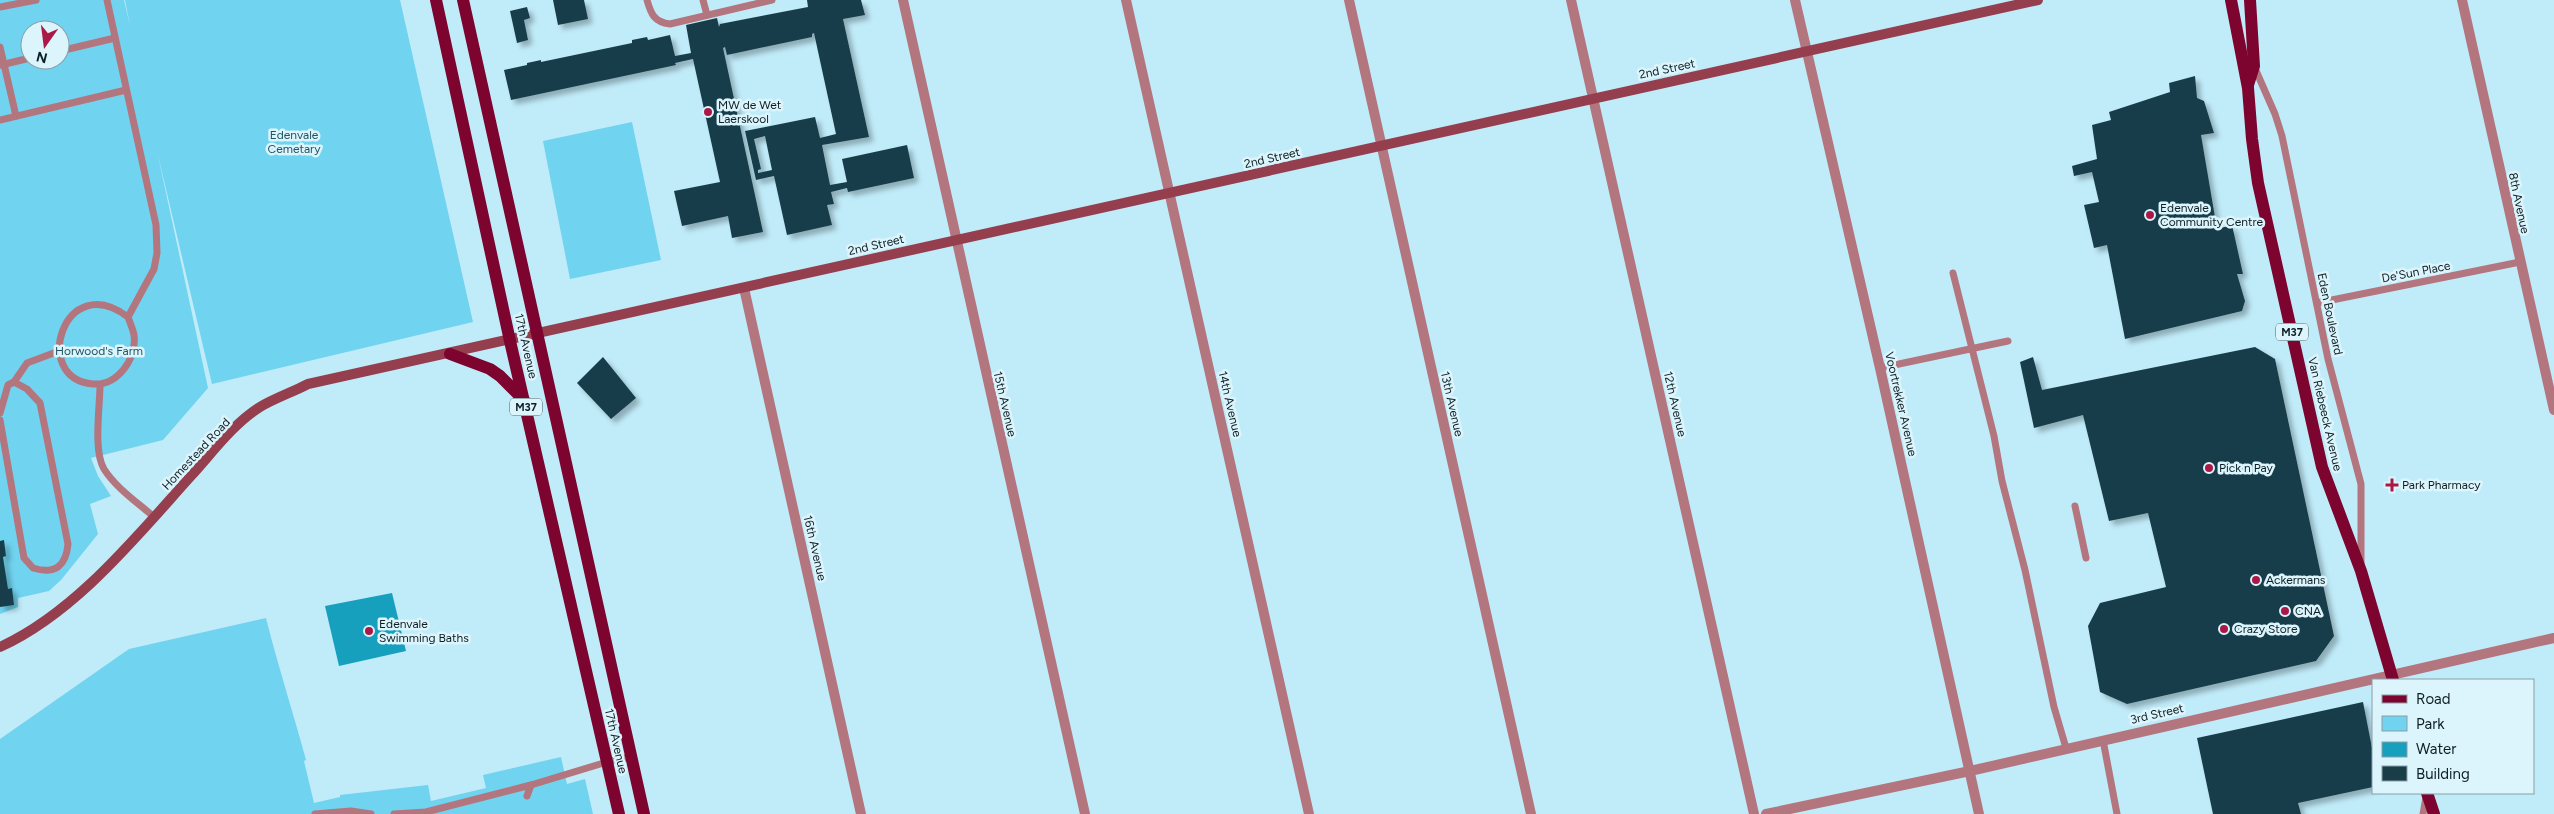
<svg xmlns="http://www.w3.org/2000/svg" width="2554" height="814" font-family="Figtree,sans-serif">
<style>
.green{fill:#70d3ef;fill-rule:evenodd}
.water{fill:#179fbe}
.building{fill:#193e48;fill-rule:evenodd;filter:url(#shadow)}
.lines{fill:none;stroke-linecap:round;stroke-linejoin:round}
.service{stroke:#b3757e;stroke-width:7}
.minor{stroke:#b3757e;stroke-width:10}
.secondary{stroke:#953e4e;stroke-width:10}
.primary{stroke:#7c042e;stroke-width:12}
.poi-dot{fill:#ac1846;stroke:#dcf5fd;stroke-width:2}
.labels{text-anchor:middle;stroke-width:5;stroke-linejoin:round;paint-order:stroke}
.shield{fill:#dcf5fd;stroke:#4c5f64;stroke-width:1}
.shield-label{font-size:11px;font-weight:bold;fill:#0e1f23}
.street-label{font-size:12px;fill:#0e1f23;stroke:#dcf5fd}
.poi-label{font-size:12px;fill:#0e1f23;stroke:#dcf5fd;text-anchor:start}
.park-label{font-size:12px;fill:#225462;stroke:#dcf5fd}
</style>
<defs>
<filter id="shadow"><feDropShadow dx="4.5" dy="4.5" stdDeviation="2.5" flood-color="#0004"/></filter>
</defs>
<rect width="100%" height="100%" fill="#c0ebf9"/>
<g class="green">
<path d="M 0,0 L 124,0 L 130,26 L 125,0 L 400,0 L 473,322 L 212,384 L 157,151 L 208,388 L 163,440 L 91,458 L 98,476 L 111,496 L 90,504 L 98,534 L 61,580 L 49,591 L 18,598 L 18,607 L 0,614 ZM 30,30 L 60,30 L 60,60 L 30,60 Z"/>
<path d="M 632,122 L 661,260 L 570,279 L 543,141 Z"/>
<path d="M 266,618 C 278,666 293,712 306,760 L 304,761 L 314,803 L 340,797 L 340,795 L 428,785 L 431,801 L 486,788 L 483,775 L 561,757 L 567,784 L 585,779 L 593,814 L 0,814 L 0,739 L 129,649 Z"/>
</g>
<path class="water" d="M 392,593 L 406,651 L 339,666 L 325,606 Z"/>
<g class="building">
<path d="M 553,0 L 584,0 L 588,19 L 558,25 Z"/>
<path d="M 807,0 L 861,0 L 865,15 L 843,19 L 869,137 L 822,145 L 830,185 L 847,182 L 842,159 L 907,145 L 914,178 L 848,192 L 847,188 L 831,192 L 834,204 L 827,205 L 832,225 L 787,235 L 774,176 L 756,180 L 745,131 L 815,117 L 820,138 L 836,134 L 814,33 L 812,34 L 812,37 L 727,55 L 725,47 L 723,48 L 763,232 L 732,238 L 728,216 L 682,226 L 674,191 L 720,182 L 693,59 L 675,63 L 676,65 L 511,100 L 504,70 L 527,65 L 527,63 L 541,60 L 541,62 L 632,43 L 632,40 L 647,37 L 648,40 L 670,35 L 675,56 L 691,53 L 686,25 L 717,18 L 719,27 L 720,24 L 808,7 ZM 765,136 L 772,170 L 758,173 L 758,170 L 761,169 L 754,139 Z"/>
<path d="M 527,7 L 530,18 L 524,20 L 528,40 L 517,43 L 510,11 Z"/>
<path d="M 2195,76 L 2197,98 L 2204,101 L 2214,133 L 2201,135 L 2217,229 L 2232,225 L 2243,274 L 2237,274 L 2245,301 L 2242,311 L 2125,339 L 2107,245 L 2094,248 L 2084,205 L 2099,202 L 2092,172 L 2074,176 L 2072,166 L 2097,159 L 2092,125 L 2111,120 L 2109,112 L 2170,92 L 2169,83 Z"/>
<path d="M 2255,347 L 2275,359 L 2334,636 L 2316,661 L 2127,704 L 2100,692 L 2088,626 L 2100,603 L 2166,587 L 2148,513 L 2109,521 L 2083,415 L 2034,428 L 2020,362 L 2033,357 L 2042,390 Z"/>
<path d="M 603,357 L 636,398 L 611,419 L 577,383 Z"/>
<path d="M 4,540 L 6,556 L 3,557 L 8,589 L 12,588 L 14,605 L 0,607 L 0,541 Z"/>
<path d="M 2363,702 L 2373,753 L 2373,787 L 2298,803 L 2301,814 L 2213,814 L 2197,738 Z"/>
</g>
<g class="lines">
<g class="service">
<path d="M 107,0 L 156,225 L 157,253 L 154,269 L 128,317 C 130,323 133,329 134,335 C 137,358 118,386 93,384 C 30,379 64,268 128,317"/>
<path d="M 647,0 C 651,14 654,22 670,24 L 772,0"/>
<path d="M 703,0 L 707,15"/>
<path d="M 0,7 L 36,0"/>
<path d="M 0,47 L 16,116"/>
<path d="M 60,51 L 115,38"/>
<path d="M 1,65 L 30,58"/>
<path d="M 2254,66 L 2275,114 L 2282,136 L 2328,359 L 2361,484 L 2361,563"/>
<path d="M 0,120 L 126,90"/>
<path d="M 1953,273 L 1994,436 L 2002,481 L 2025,570 L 2054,707 L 2066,748"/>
<path d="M 2317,303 L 2520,262"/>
<path d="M 1880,368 L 2008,341"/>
<path d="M 100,385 C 100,406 93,451 104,469 C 116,488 137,502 154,517"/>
<path d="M 0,413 L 8,385 L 14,382 L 27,363 L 59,351"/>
<path d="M 0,420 L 24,558 L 33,568 C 55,575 66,566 68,544 L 40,403 L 27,389 L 14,382"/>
<path d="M 2075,506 L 2086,558"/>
<path d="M 2103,740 L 2117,814"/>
<path d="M 527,796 L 531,785 L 607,762 L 630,757"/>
<path d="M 315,814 L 351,811 L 371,814"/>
<path d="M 394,814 L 426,812 L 531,785"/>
<path d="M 2423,814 L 2426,797"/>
</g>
<g class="minor">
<path d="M 903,0 L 1085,814"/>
<path d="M 1126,0 L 1309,814"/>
<path d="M 1349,0 L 1531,814"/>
<path d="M 1571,0 L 1754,814"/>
<path d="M 1795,0 L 1880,368 L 1979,814"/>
<path d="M 2462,0 L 2554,410"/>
<path d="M 744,288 L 861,814"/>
<path d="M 1766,814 L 1970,771 L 2554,638"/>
</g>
<path class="secondary" d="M 0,647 C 75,613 136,537 191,476 C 212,453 233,424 260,407 C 275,398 293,392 308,384 L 2038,0"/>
<g class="primary">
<path d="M 436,0 L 510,341 L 619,814"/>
<path d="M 463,0 L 644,814"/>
<path d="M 2231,0 L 2248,88 L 2252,139 L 2258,183 L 2322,467 L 2361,571 L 2393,680"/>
<path d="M 2248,85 L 2254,66 L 2250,0"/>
<path d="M 450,354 L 490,369 L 500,376 L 524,400"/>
<path d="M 2427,793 L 2434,814"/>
</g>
</g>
<g class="poi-dot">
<circle cx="708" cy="112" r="5"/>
<circle cx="2150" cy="215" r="5"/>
<circle cx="2209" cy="468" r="5"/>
<path d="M2389.5 477.5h5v5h5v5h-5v5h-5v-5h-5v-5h5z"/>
<circle cx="2256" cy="580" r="5"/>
<circle cx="2285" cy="611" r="5"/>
<circle cx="2224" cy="629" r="5"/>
<circle cx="369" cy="631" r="5"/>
</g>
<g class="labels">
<g class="shield">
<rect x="2276" y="323.5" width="32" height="17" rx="4"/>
<rect x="510" y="398.5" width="32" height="17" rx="4"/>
</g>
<g class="shield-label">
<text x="2292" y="336">M37</text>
<text x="526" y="411">M37</text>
</g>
<g class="street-label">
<text transform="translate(1667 69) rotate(-12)" y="4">2nd Street</text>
<text transform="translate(1272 158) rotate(-13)" y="4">2nd Street</text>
<text transform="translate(2519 203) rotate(78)" y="4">8th Avenue</text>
<text transform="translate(876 245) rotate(-13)" y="4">2nd Street</text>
<text transform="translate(2416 272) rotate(-11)" y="4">De'Sun Place</text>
<text transform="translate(2330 314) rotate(78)" y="4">Eden Boulevard</text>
<text transform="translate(526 346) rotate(77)" y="4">17th Avenue</text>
<text transform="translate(1005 404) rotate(77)" y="4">15th Avenue</text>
<text transform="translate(1230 404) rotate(77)" y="4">14th Avenue</text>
<text transform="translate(1452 404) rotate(77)" y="4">13th Avenue</text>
<text transform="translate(1675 404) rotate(77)" y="4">12th Avenue</text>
<text transform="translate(1901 404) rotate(77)" y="4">Voortrekker Avenue</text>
<text transform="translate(2325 414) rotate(77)" y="4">Van Riebeeck Avenue</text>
<text transform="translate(196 454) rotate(-47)" y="4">Homestead Road</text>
<text transform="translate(815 548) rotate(77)" y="4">16th Avenue</text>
<text transform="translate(2157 714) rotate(-13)" y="4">3rd Street</text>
<text transform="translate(616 741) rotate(77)" y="4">17th Avenue</text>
</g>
<g class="poi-label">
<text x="718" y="109">MW de Wet<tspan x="718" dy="14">Laerskool</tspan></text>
<text x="2160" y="212">Edenvale<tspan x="2160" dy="14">Community Centre</tspan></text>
<text x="2219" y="472">Pick n Pay</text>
<text x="2402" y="489">Park Pharmacy</text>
<text x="2266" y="584">Ackermans</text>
<text x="2295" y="615">CNA</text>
<text x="379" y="628">Edenvale<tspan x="379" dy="14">Swimming Baths</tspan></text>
<text x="2234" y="633">Crazy Store</text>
</g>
<g class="park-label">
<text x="294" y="139">Edenvale<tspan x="294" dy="14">Cemetary</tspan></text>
<text x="99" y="355">Horwood's Farm</text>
</g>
</g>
<rect x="2372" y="679" width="162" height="115" fill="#dcf5fd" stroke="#8a9fa6"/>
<rect x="2382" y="695" width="25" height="8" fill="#7c042e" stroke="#8a9fa6"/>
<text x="2416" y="704" font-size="15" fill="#0e1f23">Road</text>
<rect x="2382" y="716" width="25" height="15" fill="#70d3ef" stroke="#8a9fa6"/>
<text x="2416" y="729" font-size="15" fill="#0e1f23">Park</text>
<rect x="2382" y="742" width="25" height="15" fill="#179fbe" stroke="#8a9fa6"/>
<text x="2416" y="754" font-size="15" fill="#0e1f23">Water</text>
<rect x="2382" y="766" width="25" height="15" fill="#193e48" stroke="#8a9fa6"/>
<text x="2416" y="779" font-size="15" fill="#0e1f23">Building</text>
<g transform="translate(45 45) rotate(194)"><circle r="24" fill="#dcf5fd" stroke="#8a9fa6"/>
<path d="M0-4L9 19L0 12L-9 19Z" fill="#ac1846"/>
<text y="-8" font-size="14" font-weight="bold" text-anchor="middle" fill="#0e1f23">N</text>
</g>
</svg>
